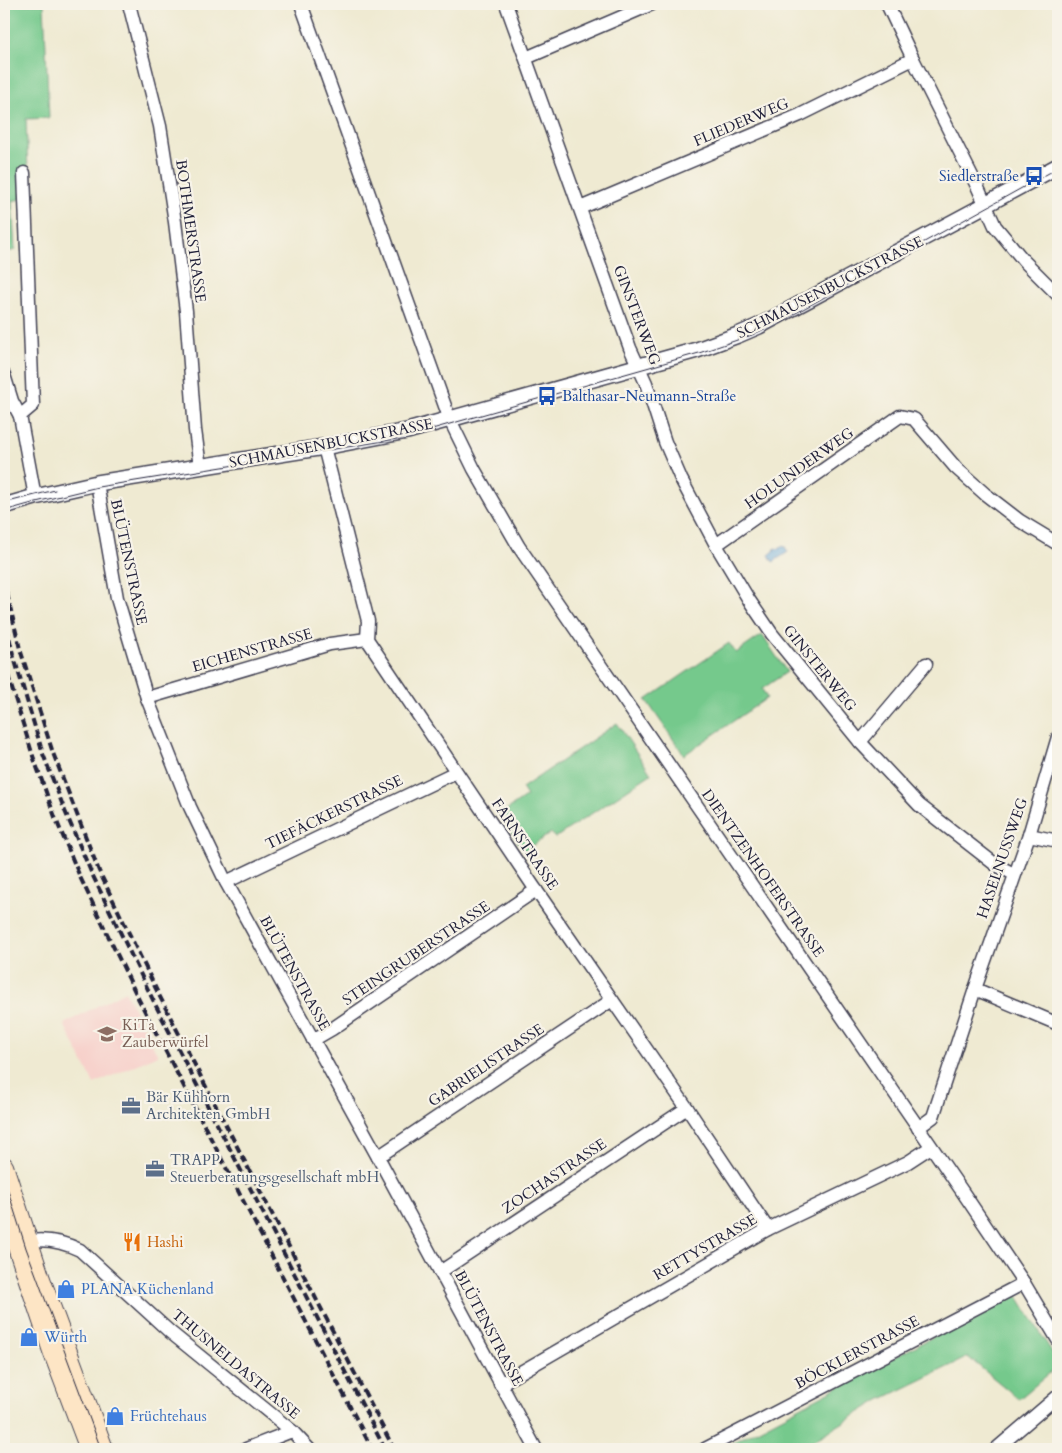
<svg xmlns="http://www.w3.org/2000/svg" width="1062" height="1453" font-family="Cardo,serif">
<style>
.built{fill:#f7d0ca}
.green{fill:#75c98c;stroke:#4c7664}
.water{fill:#62a5d7;stroke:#426489}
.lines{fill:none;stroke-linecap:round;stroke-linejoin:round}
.minor-casing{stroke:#414052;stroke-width:15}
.tertiary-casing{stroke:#414052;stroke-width:18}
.secondary-casing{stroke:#414052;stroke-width:20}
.minor{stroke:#fff;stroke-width:12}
.tertiary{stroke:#fff;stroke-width:15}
.secondary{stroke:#fde5c5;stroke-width:18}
.tram{stroke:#22223b;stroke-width:1}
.rail{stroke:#22223b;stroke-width:4;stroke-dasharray:8 4;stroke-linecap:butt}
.labels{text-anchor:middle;stroke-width:4.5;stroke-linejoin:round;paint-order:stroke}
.street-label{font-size:15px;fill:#22223b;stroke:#f7f3e8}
.transit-label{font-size:15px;fill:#164399;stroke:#f7f3e8;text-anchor:end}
.education-label{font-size:15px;fill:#785e54;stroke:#f7f3e8;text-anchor:start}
.service-label{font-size:15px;fill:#4e5e75;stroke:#f7f3e8;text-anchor:start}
.food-label{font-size:15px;fill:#c56008;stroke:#f7f3e8;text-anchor:start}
.shop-label{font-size:15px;fill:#366cbe;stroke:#f7f3e8;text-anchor:start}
</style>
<rect width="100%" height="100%" fill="#f7f3e8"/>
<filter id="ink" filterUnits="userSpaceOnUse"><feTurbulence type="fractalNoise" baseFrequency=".02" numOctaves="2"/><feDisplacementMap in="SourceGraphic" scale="10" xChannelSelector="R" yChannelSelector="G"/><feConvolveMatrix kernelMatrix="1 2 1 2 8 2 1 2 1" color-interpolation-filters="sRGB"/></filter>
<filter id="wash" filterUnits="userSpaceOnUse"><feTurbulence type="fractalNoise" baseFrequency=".0096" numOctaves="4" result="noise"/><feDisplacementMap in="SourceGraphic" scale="20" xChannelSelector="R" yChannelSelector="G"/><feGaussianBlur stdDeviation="1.12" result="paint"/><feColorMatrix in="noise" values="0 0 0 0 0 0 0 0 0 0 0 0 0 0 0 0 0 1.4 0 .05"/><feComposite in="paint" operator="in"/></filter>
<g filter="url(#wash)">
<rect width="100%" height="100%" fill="#efead2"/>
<path class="built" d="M 125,991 L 158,1055 L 94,1084 L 64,1024 Z"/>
<g class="green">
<path d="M 4,4 L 44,4 L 49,118 L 26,119 L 28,173 L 21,199 L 12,201 L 15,250 L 8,252 L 4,241 Z"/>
<path d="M 762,635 L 787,672 L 762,689 L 767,698 L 684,755 L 646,700 L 729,643 L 736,653 Z"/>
<path d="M 617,723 L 651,774 L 555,838 L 551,833 L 524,851 L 499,815 L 527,796 L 522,788 Z"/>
<path d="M 1016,1293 L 1058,1362 L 1058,1366 L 1019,1399 L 968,1357 L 880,1400 L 800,1449 L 721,1449 Z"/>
</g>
<path class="water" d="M 784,545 L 788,552 L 773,562 L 769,555 L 774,551 L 775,548 L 779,549 Z"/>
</g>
<g filter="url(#ink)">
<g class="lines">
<g class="minor-casing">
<g id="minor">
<path d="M 129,4 L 160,126 L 175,222 L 186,311 L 195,430 L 200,467"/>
<path d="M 301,4 L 450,420 L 474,469 L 519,547 L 962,1191 L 1024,1283 L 1058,1340"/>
<path d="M 506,4 L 630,348 L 646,383 L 665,442 L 681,479 L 716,545 L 749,600 L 772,634 L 860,742 L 919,805 L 996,865 L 1014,874"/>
<path d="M 887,4 L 913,59 L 978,188 L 995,226 L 1024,261 L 1058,295"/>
<path d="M 526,58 L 652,4"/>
<path d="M 24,173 L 33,405 L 20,416 L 35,497"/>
<path d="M 580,208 L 800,115 L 913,59"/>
<path d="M 4,375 L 12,401 L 20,416"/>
<path d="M 324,447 L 368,621 L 367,639 L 536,890 L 687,1108 L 768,1229"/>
<path d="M 97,483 L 117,598 L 147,698 L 190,807 L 226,882 L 378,1157 L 536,1449"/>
<path d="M 716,545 L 900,416 L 914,419 L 956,468 L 985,494 L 1020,521 L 1058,544"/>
<path d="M 147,698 L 330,644 L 367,639"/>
<path d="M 860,742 L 926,664"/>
<path d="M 1029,835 L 1058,841"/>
<path d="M 226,882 L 456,772"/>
<path d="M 975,989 L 1058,1024"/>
<path d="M 313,1040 L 332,1029 L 536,890"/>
<path d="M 918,1128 L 933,1117 L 975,989 L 1029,835 L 1058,737"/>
<path d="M 378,1157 L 612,1000"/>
<path d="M 21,1243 C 42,1237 61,1241 80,1250 L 170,1332 L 292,1431 L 309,1449"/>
<path d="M 440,1272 L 687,1108"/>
<path d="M 500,1384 L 768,1229 L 908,1162 L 931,1147"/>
<path d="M 246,1449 L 292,1431"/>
<path d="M 705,1449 L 1024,1283"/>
<path d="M 996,1449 L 1058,1396"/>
</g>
</g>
<g class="tertiary-casing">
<path id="tertiary" d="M 4,506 L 35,497 L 97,483 L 324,447 L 407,431 L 697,350 L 738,335 L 759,326 L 1058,166"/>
</g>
<g class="secondary-casing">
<g id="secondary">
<path d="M 4,1166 L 41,1279 L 104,1449"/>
<path d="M 4,1209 L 52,1351 L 89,1449"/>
</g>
</g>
<use href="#minor" class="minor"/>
<use href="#tertiary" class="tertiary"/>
<use href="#secondary" class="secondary"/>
<g class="tram">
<path d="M 4,503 L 55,490"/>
<path d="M 4,511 L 36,502 L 98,487 L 397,439 L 699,353 L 752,335 L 785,319 L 1058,168"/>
<path d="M 4,1178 L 26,1248 L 101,1449"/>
</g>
<g class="rail">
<path d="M 4,581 L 20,649 L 53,753 L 99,871 L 157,991 L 201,1077 L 394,1449"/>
<path d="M 4,615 L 13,654 L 43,754 L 65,811 L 91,872 L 155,1004 L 385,1449"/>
<path d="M 4,663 L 33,756 L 55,817 L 80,877 L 138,998 L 372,1449"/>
</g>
</g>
</g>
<defs>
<g id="bus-bare" transform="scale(1.5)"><path d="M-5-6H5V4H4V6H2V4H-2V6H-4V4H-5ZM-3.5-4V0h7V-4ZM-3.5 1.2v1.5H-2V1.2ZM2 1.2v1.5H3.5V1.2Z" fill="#1a4fb4" stroke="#f7f3e8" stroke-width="2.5" paint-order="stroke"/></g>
<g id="school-bare" transform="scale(1.5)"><path d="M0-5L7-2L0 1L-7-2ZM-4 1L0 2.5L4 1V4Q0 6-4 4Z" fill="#8d6e63" stroke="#f7f3e8" stroke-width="2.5" paint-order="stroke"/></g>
<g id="office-bare" transform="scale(1.5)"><path d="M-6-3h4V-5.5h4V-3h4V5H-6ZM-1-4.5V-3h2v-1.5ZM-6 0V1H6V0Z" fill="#5c6f8a" stroke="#f7f3e8" stroke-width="2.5" paint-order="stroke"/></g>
<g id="restaurant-bare" transform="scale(1.5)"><path d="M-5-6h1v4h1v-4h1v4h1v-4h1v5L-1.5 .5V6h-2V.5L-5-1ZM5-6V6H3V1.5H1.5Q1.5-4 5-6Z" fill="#e8710a" stroke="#f7f3e8" stroke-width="2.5" paint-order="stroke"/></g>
<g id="shop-bare" transform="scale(1.5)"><path d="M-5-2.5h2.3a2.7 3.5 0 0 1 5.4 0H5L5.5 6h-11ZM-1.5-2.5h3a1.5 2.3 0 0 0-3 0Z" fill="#3f7fe0" stroke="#f7f3e8" stroke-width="2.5" paint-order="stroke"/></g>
</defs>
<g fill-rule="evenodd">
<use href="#bus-bare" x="1034" y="176"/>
<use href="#bus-bare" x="547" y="396"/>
<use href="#school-bare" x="107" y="1034"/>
<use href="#office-bare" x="131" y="1106"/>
<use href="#office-bare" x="155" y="1169"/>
<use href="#restaurant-bare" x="132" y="1242"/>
<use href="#shop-bare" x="66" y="1289"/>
<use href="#shop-bare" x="29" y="1337"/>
<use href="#shop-bare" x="115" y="1416"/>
</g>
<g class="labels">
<g class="street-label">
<text transform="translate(741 122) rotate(-23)" y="5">FLIEDERWEG</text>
<text transform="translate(191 231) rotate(82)" y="5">BOTHMERSTRASSE</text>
<text transform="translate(830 287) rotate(-27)" y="5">SCHMAUSENBUCKSTRASSE</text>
<text transform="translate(637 315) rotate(69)" y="5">GINSTERWEG</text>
<text transform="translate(331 443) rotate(-11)" y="5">SCHMAUSENBUCKSTRASSE</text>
<text transform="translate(799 468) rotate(-35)" y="5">HOLUNDERWEG</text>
<text transform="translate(129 562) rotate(78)" y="5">BLÜTENSTRASSE</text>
<text transform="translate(252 650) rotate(-16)" y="5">EICHENSTRASSE</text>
<text transform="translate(820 668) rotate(51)" y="5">GINSTERWEG</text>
<text transform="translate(334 812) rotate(-26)" y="5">TIEFÄCKERSTRASSE</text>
<text transform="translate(525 844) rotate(56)" y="5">FARNSTRASSE</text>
<text transform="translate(1002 858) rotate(-71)" y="5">HASELNUSSWEG</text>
<text transform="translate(763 873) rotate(55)" y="5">DIENTZENHOFERSTRASSE</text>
<text transform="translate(416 953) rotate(-34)" y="5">STEINGRUBERSTRASSE</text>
<text transform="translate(295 973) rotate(61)" y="5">BLÜTENSTRASSE</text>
<text transform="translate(486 1065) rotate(-34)" y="5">GABRIELISTRASSE</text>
<text transform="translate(554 1176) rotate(-34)" y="5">ZOCHASTRASSE</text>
<text transform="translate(705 1247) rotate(-30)" y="5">RETTYSTRASSE</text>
<text transform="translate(489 1328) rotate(62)" y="5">BLÜTENSTRASSE</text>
<text transform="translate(857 1352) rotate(-28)" y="5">BÖCKLERSTRASSE</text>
<text transform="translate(236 1364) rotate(40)" y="5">THUSNELDASTRASSE</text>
</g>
<g class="transit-label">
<text x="1019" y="181">Siedlerstraße</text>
<text x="562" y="401" text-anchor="start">Balthasar-Neumann-Straße</text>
</g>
<g class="education-label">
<text x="122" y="1030">KiTa<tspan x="122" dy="17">Zauberwürfel</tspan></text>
</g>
<g class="service-label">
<text x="146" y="1102">Bär Kühhorn<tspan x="146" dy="17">Architekten GmbH</tspan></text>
<text x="170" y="1165">TRAPP<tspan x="170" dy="17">Steuerberatungsgesellschaft mbH</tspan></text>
</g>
<g class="food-label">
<text x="147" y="1247">Hashi</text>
</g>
<g class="shop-label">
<text x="81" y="1294">PLANA Küchenland</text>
<text x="44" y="1342">Würth</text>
<text x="130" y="1421">Früchtehaus</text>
</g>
</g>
<rect width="1062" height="1453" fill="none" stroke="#f7f3e8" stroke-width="20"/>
</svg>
